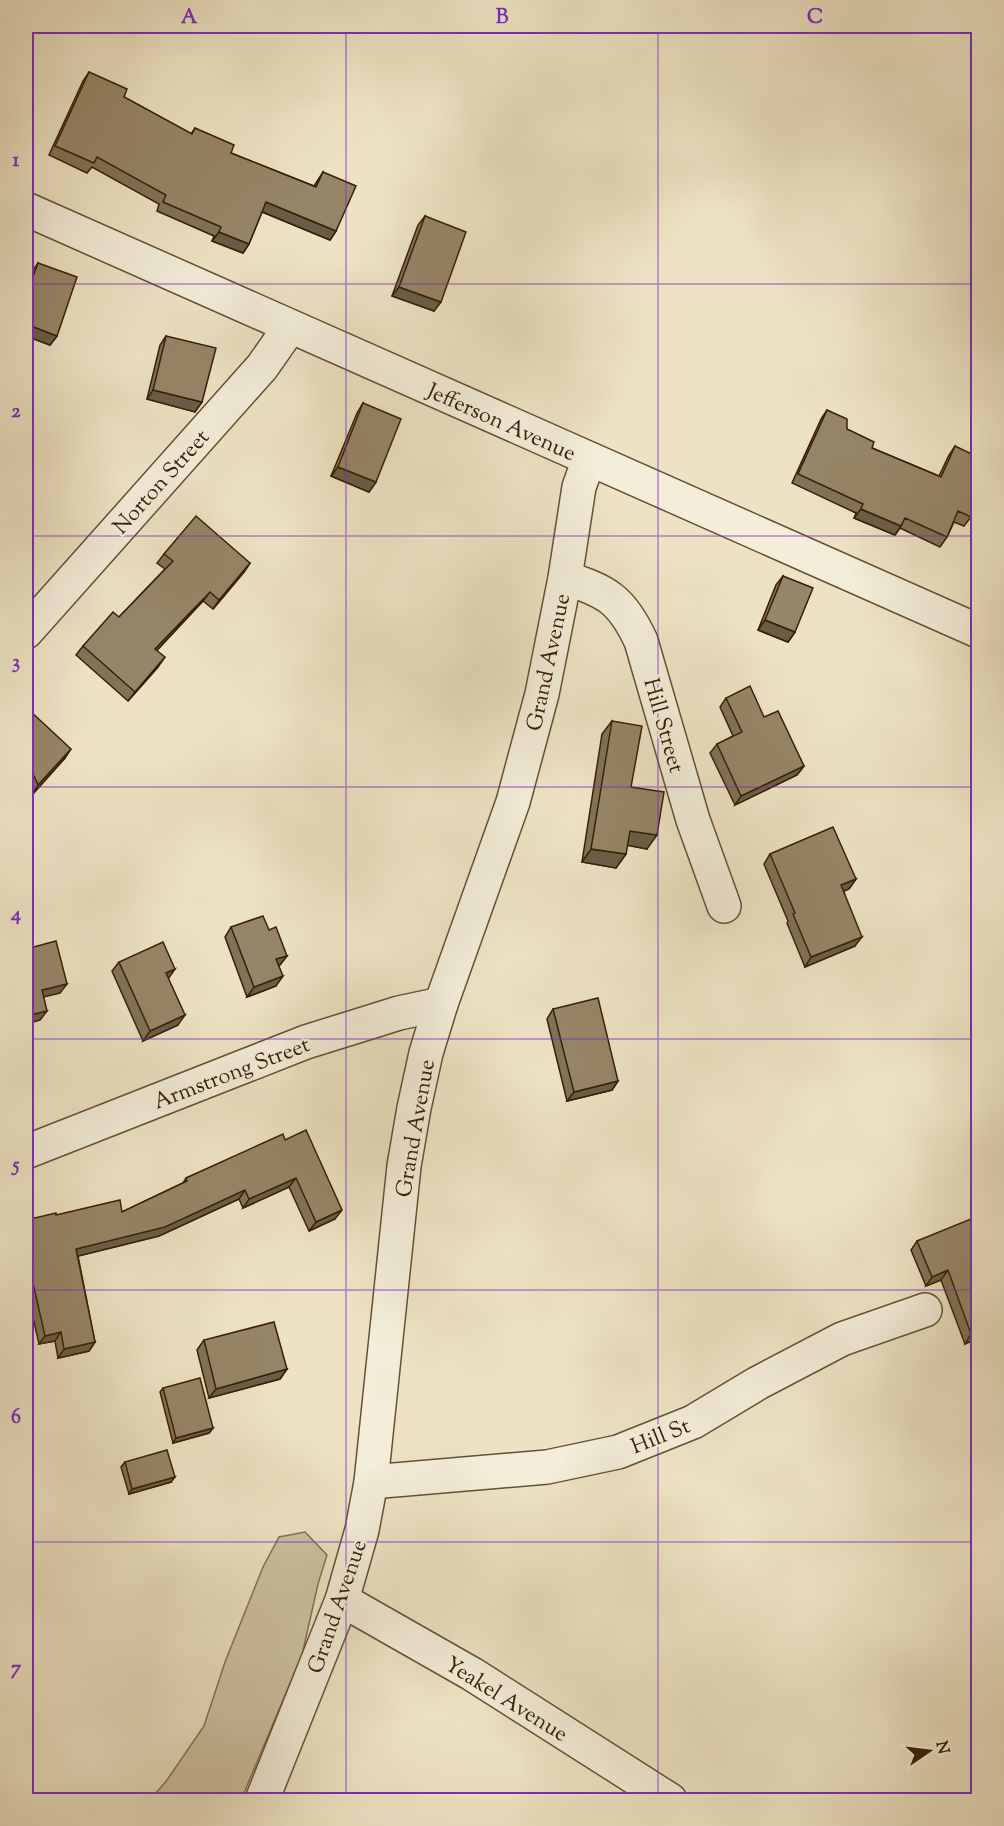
<svg xmlns="http://www.w3.org/2000/svg" width="1004" height="1826" font-family="'Sorts Mill Goudy',serif">
<style>
.green{fill:#cec2a3;stroke:#827153;stroke-width:1.5}
.lines{fill:none;stroke-linecap:round;stroke-linejoin:round}
.minor-casing{stroke:#645133;stroke-width:36}
.minor{stroke:#f3edd9;stroke-width:33}
.wall{fill:#817259;stroke:#372003;stroke-width:1.5}
.shaded-wall{fill:#695d48;stroke:#372003;stroke-width:1.5}
.building{fill:#968567;stroke:#372003;stroke-width:1.5}
.grid{fill:none;stroke:#7b2cbf;stroke-width:1.5;stroke-opacity:0.55}
.labels{text-anchor:middle;stroke-width:4.5;stroke-linejoin:round;paint-order:stroke}
.street-label{font-size:22px;fill:#372003;stroke:#f3edd9}
.neatline{fill:none;stroke:#7b2cbf;stroke-width:2}
.grid-label{font-size:20px;text-anchor:middle;font-weight:bold;fill:#7b2cbf}
</style>
<rect width="100%" height="100%" fill="#ede3c4"/>
<filter id="stains"><feTurbulence type="fractalNoise" baseFrequency=".00333" numOctaves="4"/><feColorMatrix values="0 0 0 0 .2 0 0 0 0 .09 0 0 0 0 .02 0 0 0 .5 -.17"/></filter>
<radialGradient id="worn" r=".72"><stop offset=".6" stop-color="#630" stop-opacity="0"/><stop offset="1" stop-color="#630" stop-opacity=".3"/></radialGradient>
<path class="green" d="M 305,1532 L 327,1555 L 318,1584 L 302,1655 L 241,1800 L 150,1800 L 167,1780 L 204,1726 L 225,1662 L 263,1567 L 279,1537 Z"/>
<g class="lines">
<g class="minor-casing">
<g id="minor">
<path d="M 26,209 L 978,631"/>
<path d="M 565,578 C 607,591 622,600 641,641 L 693,820 L 724,906"/>
<path d="M 26,632 L 262,367 L 290,327"/>
<path d="M 26,1152 L 306,1042 L 399,1013 L 441,1004"/>
<path d="M 371,1482 L 547,1467 L 618,1452 L 693,1422 L 758,1383 L 842,1339 L 925,1310"/>
<path d="M 342,1600 L 472,1674 L 670,1800"/>
<path d="M 262,1800 L 342,1600 L 362,1530 L 371,1482 L 404,1166 L 414,1108 L 426,1053 L 441,1004 L 513,802 L 542,694 L 565,578 L 579,487 L 589,459"/>
</g>
</g>
<use href="#minor" class="minor"/>
</g>
<g class="wall">
<path d="M 89,72 L 124,97 L 191,134 L 195,128 L 231,153 L 314,186 L 323,172 L 336,231 L 330,240 L 262,212 L 249,244 L 243,253 L 212,241 L 214,236 L 157,211 L 159,204 L 92,167 L 87,173 L 49,155 L 83,81 Z"/>
<path d="M 425,216 L 434,311 L 392,296 L 418,225 Z"/>
<path d="M 38,263 L 57,336 L 50,345 L 26,336 L 26,271 L 31,273 Z"/>
<path d="M 166,336 L 202,402 L 195,412 L 147,399 L 160,345 Z"/>
<path d="M 363,403 L 376,482 L 369,492 L 331,476 L 357,413 Z"/>
<path d="M 827,410 L 847,429 L 872,448 L 939,476 L 949,455 L 955,446 L 971,517 L 964,526 L 954,522 L 947,537 L 940,547 L 900,528 L 895,535 L 854,518 L 856,513 L 792,483 L 821,419 Z"/>
<path d="M 164,554 L 250,563 L 244,572 L 213,609 L 203,601 L 157,650 L 158,667 L 128,701 L 76,655 L 83,646 L 119,617 L 165,569 L 157,563 Z"/>
<path d="M 783,576 L 795,632 L 788,642 L 758,630 L 776,585 Z"/>
<path d="M 726,698 L 764,717 L 804,766 L 797,775 L 735,805 L 710,753 L 717,744 L 733,736 L 720,707 Z"/>
<path d="M 26,712 L 65,758 L 32,795 L 28,786 L 26,787 Z"/>
<path d="M 612,721 L 631,787 L 647,849 L 627,845 L 626,854 L 616,868 L 582,862 L 602,734 Z"/>
<path d="M 770,854 L 856,879 L 849,889 L 844,891 L 855,946 L 805,967 L 787,923 L 788,921 L 764,864 Z"/>
<path d="M 231,927 L 269,930 L 287,956 L 279,966 L 276,986 L 247,997 L 225,937 Z"/>
<path d="M 119,962 L 168,979 L 178,1025 L 143,1041 L 112,971 Z"/>
<path d="M 553,1009 L 618,1081 L 612,1090 L 567,1101 L 547,1019 Z"/>
<path d="M 285,1140 L 335,1219 L 309,1231 L 289,1187 L 243,1208 L 239,1199 L 159,1236 L 78,1256 L 95,1342 L 89,1351 L 58,1358 L 55,1341 L 39,1344 L 26,1287 L 26,1220 L 56,1215 L 122,1212 L 183,1183 L 186,1178 Z"/>
<path d="M 978,1219 L 978,1338 L 965,1344 L 941,1280 L 926,1286 L 911,1250 L 917,1241 Z"/>
<path d="M 204,1340 L 287,1369 L 280,1379 L 209,1398 L 197,1350 Z"/>
<path d="M 163,1388 L 213,1428 L 209,1433 L 173,1443 L 160,1392 Z"/>
<path d="M 125,1462 L 171,1482 L 129,1494 L 121,1467 Z"/>
</g>
<g class="shaded-wall">
<path d="M 266,202 L 336,231 L 330,240 L 260,211 Z"/>
<path d="M 219,232 L 249,244 L 243,253 L 212,241 Z"/>
<path d="M 399,287 L 441,302 L 434,311 L 392,296 Z"/>
<path d="M 26,324 L 57,336 L 50,345 L 26,336 Z"/>
<path d="M 153,390 L 202,402 L 195,412 L 147,399 Z"/>
<path d="M 338,467 L 376,482 L 369,492 L 331,476 Z"/>
<path d="M 861,509 L 901,526 L 895,535 L 854,518 Z"/>
<path d="M 250,563 L 244,572 L 213,609 L 219,600 Z"/>
<path d="M 210,592 L 203,601 L 149,659 L 155,649 Z"/>
<path d="M 765,620 L 795,632 L 788,642 L 758,630 Z"/>
<path d="M 165,657 L 158,667 L 128,701 L 135,692 Z"/>
<path d="M 71,749 L 65,758 L 32,795 L 38,785 Z"/>
<path d="M 804,766 L 797,775 L 735,805 L 741,796 Z"/>
<path d="M 34,776 L 28,786 L 26,787 L 26,780 Z"/>
<path d="M 630,831 L 657,835 L 647,849 L 620,844 Z"/>
<path d="M 591,849 L 626,854 L 616,868 L 582,862 Z"/>
<path d="M 856,879 L 849,889 L 835,895 L 841,885 Z"/>
<path d="M 862,937 L 855,946 L 805,967 L 811,957 Z"/>
<path d="M 287,956 L 280,965 L 270,969 L 276,959 Z"/>
<path d="M 175,969 L 168,979 L 166,973 Z"/>
<path d="M 283,976 L 276,986 L 247,997 L 254,987 Z"/>
<path d="M 67,984 L 60,993 L 35,999 L 42,990 Z"/>
<path d="M 47,1011 L 40,1020 L 26,1024 L 26,1016 Z"/>
<path d="M 185,1015 L 178,1025 L 143,1041 L 150,1031 Z"/>
<path d="M 618,1081 L 612,1090 L 567,1101 L 574,1092 Z"/>
<path d="M 296,1178 L 289,1187 L 243,1208 L 249,1199 Z"/>
<path d="M 245,1190 L 239,1199 L 159,1236 L 70,1258 L 76,1249 Z"/>
<path d="M 342,1210 L 335,1219 L 309,1231 L 316,1222 Z"/>
<path d="M 948,1270 L 941,1280 L 926,1286 L 932,1277 Z"/>
<path d="M 61,1332 L 55,1341 L 39,1344 L 45,1336 Z"/>
<path d="M 978,1332 L 978,1338 L 965,1344 L 971,1334 Z"/>
<path d="M 95,1342 L 89,1351 L 58,1358 L 64,1349 Z"/>
<path d="M 287,1369 L 280,1379 L 209,1398 L 216,1389 Z"/>
<path d="M 213,1428 L 209,1433 L 173,1443 L 176,1438 Z"/>
<path d="M 175,1477 L 171,1482 L 129,1494 L 132,1489 Z"/>
</g>
<g class="building">
<path d="M 89,72 L 127,89 L 124,97 L 192,134 L 195,128 L 234,145 L 231,153 L 316,187 L 323,172 L 356,186 L 336,231 L 266,202 L 249,244 L 219,232 L 221,227 L 163,202 L 166,195 L 97,157 L 94,163 L 55,146 Z"/>
<path d="M 425,216 L 466,232 L 441,302 L 399,287 Z"/>
<path d="M 38,263 L 77,277 L 57,336 L 26,324 L 26,271 L 34,274 Z"/>
<path d="M 166,336 L 216,348 L 202,402 L 153,390 Z"/>
<path d="M 363,403 L 401,419 L 376,482 L 338,467 Z"/>
<path d="M 827,410 L 847,419 L 847,429 L 874,442 L 872,448 L 941,477 L 955,446 L 978,457 L 978,500 L 971,517 L 958,511 L 947,537 L 905,518 L 901,526 L 861,509 L 863,504 L 798,474 Z"/>
<path d="M 196,516 L 250,563 L 219,600 L 210,592 L 155,649 L 165,657 L 135,692 L 83,646 L 113,612 L 119,617 L 173,561 L 164,554 Z"/>
<path d="M 783,576 L 813,588 L 795,632 L 765,620 Z"/>
<path d="M 750,686 L 764,717 L 778,711 L 804,766 L 741,796 L 717,744 L 742,732 L 726,698 Z"/>
<path d="M 28,709 L 71,749 L 38,785 L 34,776 L 26,780 L 26,712 Z"/>
<path d="M 612,721 L 642,726 L 631,787 L 664,792 L 657,835 L 630,831 L 626,854 L 591,849 Z"/>
<path d="M 833,827 L 856,879 L 841,885 L 862,937 L 811,957 L 793,914 L 795,913 L 770,854 Z"/>
<path d="M 263,916 L 269,930 L 276,927 L 287,956 L 276,959 L 283,976 L 254,987 L 231,927 Z"/>
<path d="M 56,941 L 67,984 L 42,990 L 47,1011 L 26,1016 L 26,949 Z"/>
<path d="M 163,942 L 175,969 L 166,973 L 185,1015 L 150,1031 L 119,962 Z"/>
<path d="M 598,998 L 618,1081 L 574,1092 L 553,1009 Z"/>
<path d="M 306,1130 L 342,1210 L 316,1222 L 296,1178 L 249,1199 L 245,1190 L 165,1227 L 76,1249 L 95,1342 L 64,1349 L 61,1332 L 45,1336 L 26,1252 L 26,1220 L 56,1213 L 56,1215 L 120,1200 L 122,1212 L 187,1181 L 186,1178 L 283,1134 L 285,1140 Z"/>
<path d="M 978,1216 L 978,1332 L 971,1334 L 948,1270 L 932,1277 L 917,1241 Z"/>
<path d="M 274,1322 L 287,1369 L 216,1389 L 204,1340 Z"/>
<path d="M 200,1378 L 213,1428 L 176,1438 L 163,1388 Z"/>
<path d="M 167,1450 L 175,1477 L 132,1489 L 125,1462 Z"/>
</g>
<path class="grid" d="M 346,26 L 346,1800M 658,26 L 658,1800M 26,284 L 978,284M 26,536 L 978,536M 26,787 L 978,787M 26,1039 L 978,1039M 26,1290 L 978,1290M 26,1542 L 978,1542"/>
<g class="labels">
<g class="street-label">
<text transform="translate(502 421) rotate(24)" y="8">Jefferson Avenue</text>
<text transform="translate(160 481) rotate(-48)" y="8">Norton Street</text>
<text transform="translate(547 662) rotate(-78)" y="8">Grand Avenue</text>
<text transform="translate(665 725) rotate(74)" y="8">Hill Street</text>
<text transform="translate(231 1072) rotate(-21)" y="8">Armstrong Street</text>
<text transform="translate(414 1128) rotate(-80)" y="8">Grand Avenue</text>
<text transform="translate(660 1435) rotate(-22)" y="8">Hill St</text>
<text transform="translate(336 1606) rotate(-71)" y="8">Grand Avenue</text>
<text transform="translate(507 1698) rotate(32)" y="8">Yeakel Avenue</text>
</g>
</g>
<rect width="1004" height="1826" fill="none" stroke="#ede3c4" stroke-width="66"/>
<g transform="translate(929 1751) rotate(76)" stroke="#f3edd9" stroke-width="4.5" paint-order="stroke">
<path d="M0-4.5L10 22L0 15L-10 22Z" fill="#372003"/>
<text y="-9" font-size="16" font-weight="bold" text-anchor="middle" fill="#372003">N</text>
</g>
<rect x="33" y="33" width="938" height="1760" class="neatline"/>
<g class="grid-label">
<text x="189" y="23">A</text>
<text x="502" y="23">B</text>
<text x="815" y="23">C</text>
<text x="16" y="166">1</text>
<text x="16" y="417">2</text>
<text x="16" y="668">3</text>
<text x="16" y="920">4</text>
<text x="16" y="1171">5</text>
<text x="16" y="1423">6</text>
<text x="16" y="1674">7</text>
</g>
<rect width="100%" height="100%" filter="url(#stains)"/>
<rect width="100%" height="100%" fill="url(#worn)"/>
</svg>
